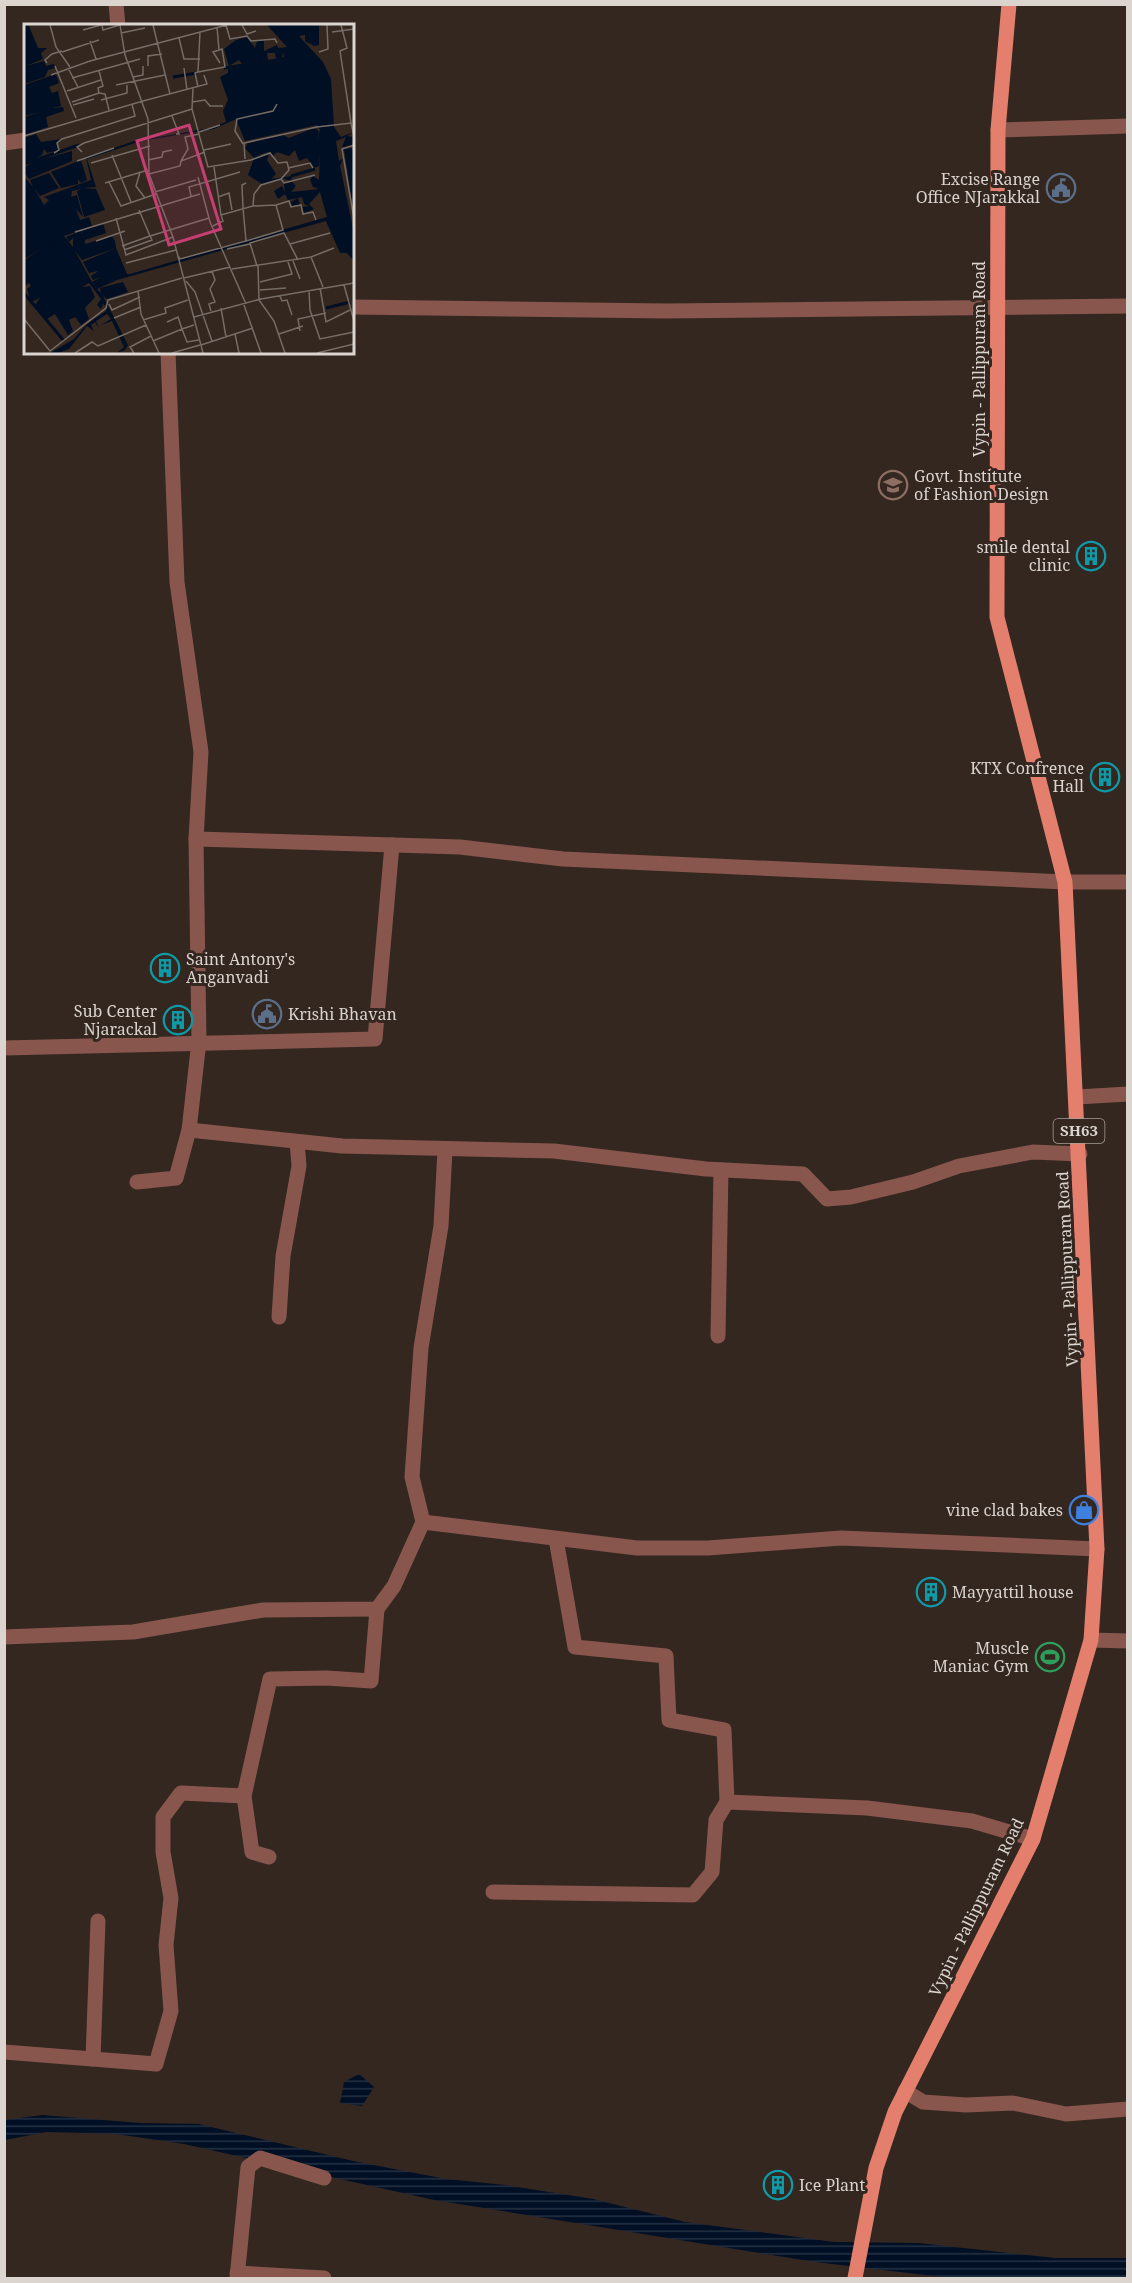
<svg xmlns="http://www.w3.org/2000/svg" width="1132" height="2283" font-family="'Noto Serif',serif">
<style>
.water{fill:url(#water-rules)}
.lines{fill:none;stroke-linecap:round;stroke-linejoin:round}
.minor{stroke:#88564d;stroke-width:15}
.major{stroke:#e47f6d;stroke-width:15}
.labels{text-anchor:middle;stroke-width:6;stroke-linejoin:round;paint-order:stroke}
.shield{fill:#332720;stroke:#a9a09a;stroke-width:1.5}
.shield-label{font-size:15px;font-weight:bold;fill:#dbd4cf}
.poi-label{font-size:16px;fill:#dbd4cf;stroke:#332720;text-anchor:end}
.street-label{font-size:16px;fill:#dbd4cf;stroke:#332720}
.inset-river{fill:none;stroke:#000f24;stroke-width:3}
.inset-road{fill:none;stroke:#766c66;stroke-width:1.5}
.view{fill:#c73e72;fill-opacity:0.15;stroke:#c73e72;stroke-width:3}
.inset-edge{fill:none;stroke:#dbd4cf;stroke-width:3}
</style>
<defs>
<pattern id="water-rules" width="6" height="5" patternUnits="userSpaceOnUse" patternTransform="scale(1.5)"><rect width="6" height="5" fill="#000f24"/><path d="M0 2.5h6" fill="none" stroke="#253143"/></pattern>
</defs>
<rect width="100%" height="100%" fill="#332720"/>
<g class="water">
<path d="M 359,2074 L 374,2087 L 362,2106 L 340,2103 L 344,2082 Z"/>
<path d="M 42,2115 L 140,2123 L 199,2124 L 353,2161 L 446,2179 L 505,2185 L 593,2199 L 685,2222 L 834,2242 L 919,2243 L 1055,2258 L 1127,2258 L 1127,2278 L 950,2278 L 815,2262 L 434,2200 L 184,2144 L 116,2134 L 47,2132 L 5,2140 L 4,2120 Z"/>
</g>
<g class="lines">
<g class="minor">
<path d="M 116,4 L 118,26"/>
<path d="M 998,130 L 1128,126"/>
<path d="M 4,143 L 26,140"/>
<path d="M 352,307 L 666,311 L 1128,306"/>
<path d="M 196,839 L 460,847 L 563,859 L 1065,882 L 1128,882"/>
<path d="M 4,1048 L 375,1039 L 392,845"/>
<path d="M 1077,1097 L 1128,1094"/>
<path d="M 189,1130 L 342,1146 L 554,1151 L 706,1169 L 803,1174 L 827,1199 L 851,1197 L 913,1182 L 959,1166 L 1033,1152 L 1080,1154"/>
<path d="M 137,1182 L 176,1178 L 189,1130 L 199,1041 L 196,839 L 201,752 L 177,582 L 168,352"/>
<path d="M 279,1317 L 283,1256 L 299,1166 L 297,1142"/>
<path d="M 718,1336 L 721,1170"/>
<path d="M 423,1522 L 637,1548 L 708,1548 L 841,1538 L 1097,1549"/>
<path d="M 556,1539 L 575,1647 L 666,1656 L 669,1720 L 724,1730 L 727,1802"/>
<path d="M 4,1637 L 133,1632 L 263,1610 L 377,1609 L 394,1586 L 423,1522 L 412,1477 L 421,1348 L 441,1226 L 445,1150"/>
<path d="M 1091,1640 L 1128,1641"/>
<path d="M 269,1857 L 252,1852 L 244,1796 L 270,1679 L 327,1678 L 371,1681 L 377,1609"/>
<path d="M 493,1892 L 693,1895 L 712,1872 L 716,1820 L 727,1802 L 867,1808 L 972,1821 L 1033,1839"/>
<path d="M 4,2052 L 156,2064 L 171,2011 L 166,1945 L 171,1898 L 163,1852 L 163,1817 L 181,1793 L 244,1796"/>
<path d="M 93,2059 L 98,1921"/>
<path d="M 905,2091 L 923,2102 L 966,2105 L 1013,2103 L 1066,2114 L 1128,2109"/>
<path d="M 237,2273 L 324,2278"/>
<path d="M 237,2278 L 248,2167 L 260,2158 L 324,2178"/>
</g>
<path class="major" d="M 855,2278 L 876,2168 L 895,2112 L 1033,1839 L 1091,1640 L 1097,1549 L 1065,882 L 997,617 L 998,130 L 1009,4"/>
</g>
<defs>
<g id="civic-ring" transform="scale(1.5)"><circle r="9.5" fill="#332720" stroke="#5c6f8a" stroke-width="1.5"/><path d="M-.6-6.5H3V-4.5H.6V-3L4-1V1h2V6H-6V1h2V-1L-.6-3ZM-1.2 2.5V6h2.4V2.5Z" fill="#5c6f8a"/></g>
<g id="university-ring" transform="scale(1.5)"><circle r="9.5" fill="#332720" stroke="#8d6e63" stroke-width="1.5"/><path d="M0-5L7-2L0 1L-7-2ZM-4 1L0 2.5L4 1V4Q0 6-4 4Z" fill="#8d6e63"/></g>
<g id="building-ring" transform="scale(1.5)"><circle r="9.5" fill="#332720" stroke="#0f9aa8" stroke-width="1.5"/><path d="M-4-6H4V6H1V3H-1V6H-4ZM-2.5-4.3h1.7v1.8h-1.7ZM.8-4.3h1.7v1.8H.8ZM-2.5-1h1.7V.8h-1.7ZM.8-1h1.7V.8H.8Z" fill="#0f9aa8"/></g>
<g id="shop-ring" transform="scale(1.5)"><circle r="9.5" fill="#332720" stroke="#3f7fe0" stroke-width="1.5"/><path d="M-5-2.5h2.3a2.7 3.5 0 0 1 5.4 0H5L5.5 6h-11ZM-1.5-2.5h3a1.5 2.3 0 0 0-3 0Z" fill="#3f7fe0"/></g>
<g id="stadium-ring" transform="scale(1.5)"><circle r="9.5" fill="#332720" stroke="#2e9e5b" stroke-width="1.5"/><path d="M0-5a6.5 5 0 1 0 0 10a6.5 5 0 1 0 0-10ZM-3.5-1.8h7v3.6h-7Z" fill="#2e9e5b"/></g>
</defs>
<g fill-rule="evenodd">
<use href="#civic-ring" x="1061" y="188"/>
<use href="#university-ring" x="893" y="485"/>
<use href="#building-ring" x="1091" y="556"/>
<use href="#building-ring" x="1105" y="777"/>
<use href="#building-ring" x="165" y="968"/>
<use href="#civic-ring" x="267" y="1014"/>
<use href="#building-ring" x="178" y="1020"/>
<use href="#shop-ring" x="1084" y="1510"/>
<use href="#building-ring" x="931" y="1592"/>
<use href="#stadium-ring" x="1050" y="1657"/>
<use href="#building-ring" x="778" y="2185"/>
</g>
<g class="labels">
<rect class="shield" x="1053.5" y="1119" width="51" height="24" rx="4.5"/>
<g class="shield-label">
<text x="1079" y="1136">SH63</text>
</g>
<g class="poi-label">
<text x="1040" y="185">Excise Range<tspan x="1040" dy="18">Office NJarakkal</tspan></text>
<text x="914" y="482" text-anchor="start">Govt. Institute<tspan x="914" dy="18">of Fashion Design</tspan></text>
<text x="1070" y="553">smile dental<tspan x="1070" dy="18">clinic</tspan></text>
<text x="1084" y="774">KTX Confrence<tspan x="1084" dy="18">Hall</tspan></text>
<text x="186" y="965" text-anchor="start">Saint Antony's<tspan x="186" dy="18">Anganvadi</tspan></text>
<text x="157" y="1017">Sub Center<tspan x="157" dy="18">Njarackal</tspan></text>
<text x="288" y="1020" text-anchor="start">Krishi Bhavan</text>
<text x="1063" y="1516">vine clad bakes</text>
<text x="952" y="1598" text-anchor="start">Mayyattil house</text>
<text x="1029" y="1654">Muscle<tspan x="1029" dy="18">Maniac Gym</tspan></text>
<text x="799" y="2191" text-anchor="start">Ice Plant</text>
</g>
<g class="street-label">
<text transform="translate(979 359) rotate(-90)" y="6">Vypin - Pallippuram Road</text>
<text transform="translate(1067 1269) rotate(-93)" y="6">Vypin - Pallippuram Road</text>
<text transform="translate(976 1907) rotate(-64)" y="6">Vypin - Pallippuram Road</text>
</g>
</g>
<g transform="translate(24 24)">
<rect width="330" height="330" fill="#332720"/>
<path d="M 0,1 L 5,2 L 14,24 L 23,24 L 17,29 L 19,35 L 2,42 L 20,37 L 22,42 L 30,40 L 31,44 L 24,46 L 21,53 L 0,60 ZM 243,1 L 295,1 L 295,21 L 290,22 L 281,17 L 281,11 L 275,12 L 299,38 L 307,55 L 310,103 L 317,113 L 330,108 L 323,112 L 329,113 L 328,122 L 318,123 L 322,113 L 312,117 L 315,137 L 319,135 L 316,142 L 330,209 L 330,237 L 323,229 L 316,229 L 302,197 L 93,256 L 73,265 L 77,269 L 76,264 L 99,258 L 104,268 L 83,275 L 79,272 L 104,321 L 101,326 L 93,329 L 100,323 L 88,297 L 77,301 L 87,295 L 83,290 L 72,297 L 75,305 L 71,298 L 67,301 L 70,307 L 63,302 L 45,325 L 34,329 L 26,329 L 50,315 L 63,300 L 82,287 L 83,283 L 79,280 L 77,285 L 73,281 L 77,275 L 65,259 L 58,263 L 66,262 L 71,273 L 61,284 L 65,295 L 57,301 L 51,293 L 45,296 L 49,307 L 44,311 L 31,290 L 21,296 L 10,282 L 16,274 L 7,278 L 3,265 L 7,262 L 5,259 L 0,262 L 0,239 L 37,213 L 0,235 L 0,152 L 9,163 L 6,156 L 25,149 L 35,164 L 16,172 L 10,164 L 20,181 L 25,176 L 20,173 L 67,156 L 62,133 L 111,117 L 186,104 L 202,98 L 199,87 L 204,76 L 196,53 L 204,49 L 204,45 L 273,34 L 260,34 L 259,28 L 258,34 L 252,35 L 251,29 L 243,29 L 244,36 L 218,40 L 215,36 L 205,42 L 200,25 L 212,16 L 223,13 L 231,24 L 233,17 L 240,17 L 240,27 L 253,21 L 254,24 L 263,23 ZM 212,95 L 221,117 L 293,101 L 296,106 L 293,117 L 295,107 L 290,104 L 265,114 L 259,111 L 224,119 L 221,124 L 230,134 L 224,151 L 238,160 L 258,154 L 267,157 L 268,152 L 247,155 L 252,150 L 243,136 L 245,130 L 231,132 L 245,128 L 249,132 L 253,128 L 265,132 L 271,126 L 275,137 L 283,134 L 290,144 L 295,142 L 296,128 L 295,156 L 289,152 L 286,156 L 289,163 L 295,165 L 267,168 L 272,162 L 268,158 L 260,160 L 261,168 L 258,162 L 250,167 L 254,175 L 261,170 L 264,176 L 274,174 L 267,178 L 268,182 L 276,181 L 274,174 L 278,173 L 280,180 L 285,182 L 278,183 L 280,189 L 290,185 L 285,180 L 296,168 L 303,193 L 106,250 L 103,250 L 92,224 L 59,238 L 65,249 L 74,247 L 67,252 L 69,256 L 77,253 L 68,258 L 51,227 L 58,236 L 92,224 L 91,217 L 88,212 L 61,220 L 61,216 L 82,209 L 79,199 L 58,207 L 58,211 L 57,207 L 42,213 L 45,218 L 49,214 L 49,223 L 40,212 L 68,202 L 65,193 L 56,196 L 52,185 L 59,193 L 53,171 L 47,173 L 48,167 L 57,165 L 53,167 L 60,193 L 81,186 L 72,165 L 59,164 L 72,163 L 63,135 L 117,117 L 190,105 ZM 32,50 L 35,59 L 25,63 L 28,69 L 34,67 L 37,82 L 28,84 L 39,83 L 40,87 L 22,93 L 24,103 L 0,111 L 0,93 L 16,88 L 0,92 L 0,61 ZM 12,110 L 17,118 L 38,115 L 33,119 L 35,126 L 23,129 L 20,125 L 18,131 L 0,141 L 0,114 ZM 327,124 L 330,128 L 330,192 L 320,125 ZM 48,127 L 48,137 L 5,155 L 0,148 L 0,143 L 12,137 ZM 57,136 L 63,156 L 57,159 L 54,155 L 54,160 L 37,164 L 27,148 Z" fill="#000f24" fill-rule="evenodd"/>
<path class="inset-river" d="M 200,44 L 272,33M 149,53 L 173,49M 0,140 L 55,121M 267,152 L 291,145M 0,238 L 34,215M 0,269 L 40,317M 302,284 L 326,278"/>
<path class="inset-road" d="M 26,1 L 32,23 L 46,43M 78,1 L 79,6 L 96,1M 96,1 L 101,31 L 124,95 L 125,150 L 149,213 L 179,329M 129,1 L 146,70M 202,1 L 206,15 L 223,12 L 227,17 L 251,15 L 253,19M 218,1 L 223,10 L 232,7M 317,1 L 323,24 L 316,27 L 327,99M 193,3 L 195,26M 59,6 L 77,1M 308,8 L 330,5M 97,9 L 121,4M 155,14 L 160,35 L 176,35M 66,17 L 72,35M 38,28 L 75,16M 295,28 L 304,25 L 303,1M 23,39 L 21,36 L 28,30 L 38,27M 31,42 L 52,94M 124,42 L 124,32 L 138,30M 44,44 L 54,63M 160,44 L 163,66M 75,47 L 79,62 L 74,64 L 75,69M 174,48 L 201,43 L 198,25 L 189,28 L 196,39M 27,51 L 66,37 L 203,1M 109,53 L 119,51 L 119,42M 48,54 L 116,35M 92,61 L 141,51M 174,63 L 171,49 L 174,48 L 176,8M 169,64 L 168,85 L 184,143 L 227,136 L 246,129 L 254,139 L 263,138 L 265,146 L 257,155 L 237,161 L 230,170 L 229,182 L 197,191 L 199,197 L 189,202M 43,67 L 77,56M 77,76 L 103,69 L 103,61M 119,77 L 183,60 L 180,51M 48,78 L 75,69 L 81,70 L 85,86M 168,78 L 181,76 L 186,82 L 199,82M 49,81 L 70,75M 148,92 L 155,110 L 152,110M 175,108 L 196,101M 0,112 L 119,77M 219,120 L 211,107 L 213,95 L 249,87 L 253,80M 330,121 L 318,125 L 330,195M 180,126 L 207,120M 58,128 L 53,123 L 60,119 L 168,85M 30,129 L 35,126 L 33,119 L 38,115 L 111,92 L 108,80M 88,131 L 107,178M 221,135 L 220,119 L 293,103 L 327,99 L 330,112M 124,136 L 138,133 L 139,128 L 148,126M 53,137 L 90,124M 157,137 L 164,125 L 161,113 L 175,110M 67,139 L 126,122M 190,143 L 197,191M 264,144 L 286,139 L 289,144M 116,148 L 112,162 L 121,174M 125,150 L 156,142 L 157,137 L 181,128M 174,153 L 186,198 L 222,280M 257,155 L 260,159 L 291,151M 85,158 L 97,182 L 132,170M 81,159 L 124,146M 131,168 L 172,156M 167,172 L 165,163 L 216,148M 194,173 L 205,169 L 208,186M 252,181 L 265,177 L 267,183 L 277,181 L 279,190 L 289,188 L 292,196M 219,184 L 218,161 L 222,159M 115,186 L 126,212 L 185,194M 92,194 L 102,231 L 149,213M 51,208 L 176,170M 72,217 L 101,207M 222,217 L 259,206 L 252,181 L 229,182M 266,220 L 306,209M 98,222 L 126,212 L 128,216 L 100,226M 203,225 L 226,220M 154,232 L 156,235 L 222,217 L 219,184M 287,233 L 310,224M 269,237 L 276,255M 102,239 L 152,226M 233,242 L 226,219 L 260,209 L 274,236M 234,242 L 235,276 L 250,297 L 261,329M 208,245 L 287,233 L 299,263M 160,254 L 206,243M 162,257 L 171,268 L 188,317M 236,258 L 268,250 L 264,238M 320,261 L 330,297M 296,264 L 302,298 L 326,286M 236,266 L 262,264M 285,266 L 286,286 L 296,315 L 330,308M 114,267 L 117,290 L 135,329M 256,272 L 258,277 L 263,276 L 268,291M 85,280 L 88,286 L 116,273M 220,281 L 237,329M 197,284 L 202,313M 187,287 L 185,280 L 191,278 L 186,265 L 191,256 L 188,247M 170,293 L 237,275 L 330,259M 90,294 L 117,283M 0,295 L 26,327 L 82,284 L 84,276 L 158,254M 119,296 L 142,289 L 141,284 L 164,276M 143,298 L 154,293 L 158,305 L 170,301M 276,307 L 274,295 L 302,289M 211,310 L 215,329M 255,310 L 279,302M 129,317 L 158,305 L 163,318 L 175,316M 177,321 L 229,304M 51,329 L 68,318 L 74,322 L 122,301M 110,329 L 106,323 L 127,312M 148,329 L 176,321M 293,329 L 330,320"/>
<path class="view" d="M 165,101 L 197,205 L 145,221 L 113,117 Z"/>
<rect width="330" height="330" class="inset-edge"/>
</g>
<rect width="1132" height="2283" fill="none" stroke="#dbd4cf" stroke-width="12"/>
</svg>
